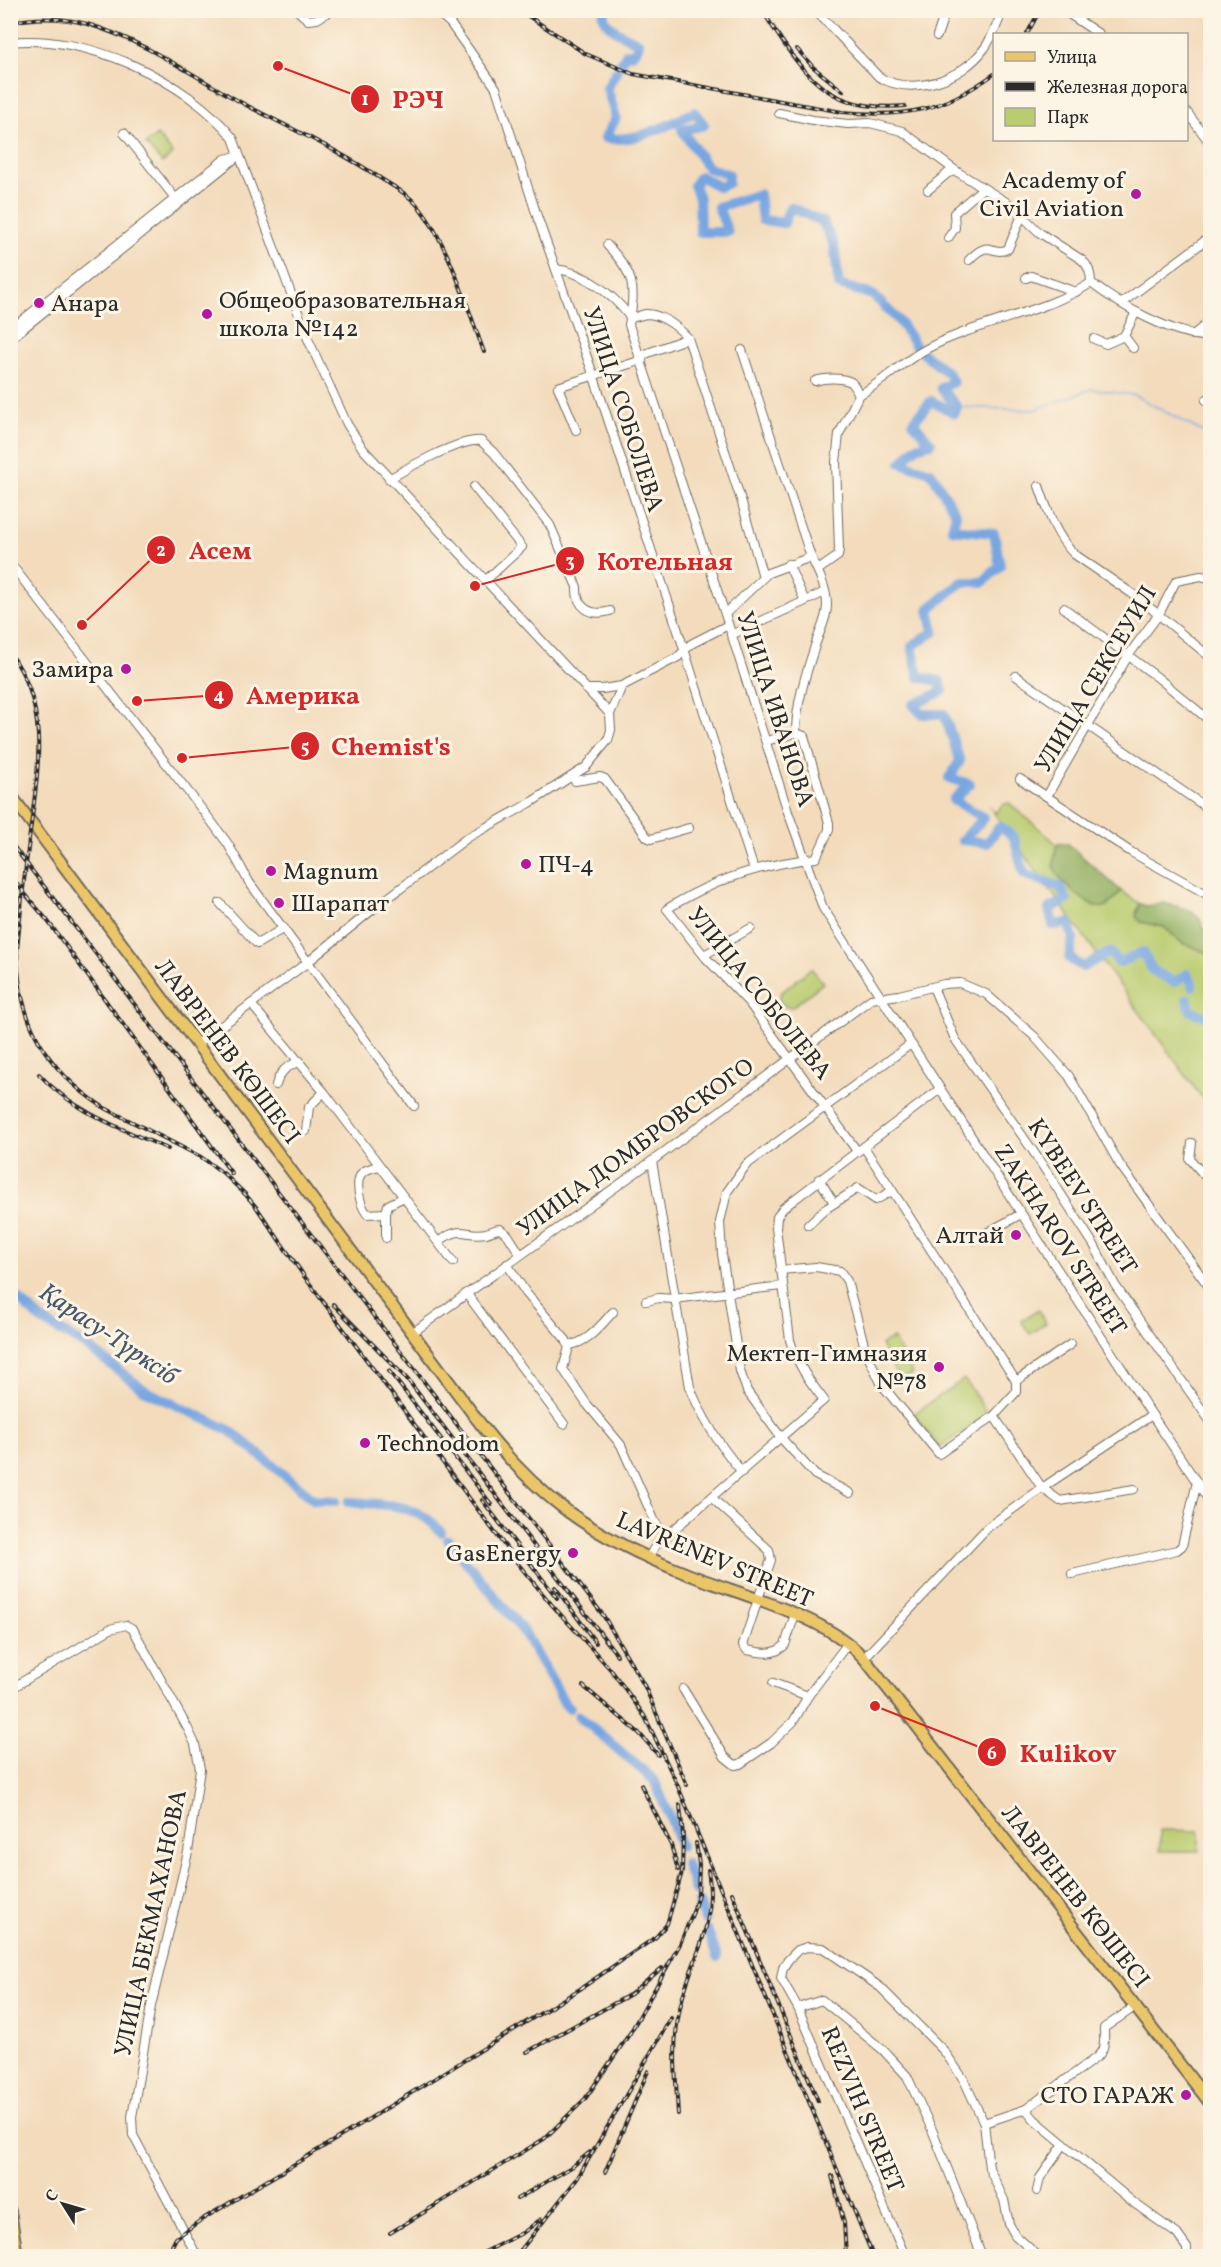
<svg xmlns="http://www.w3.org/2000/svg" width="1221" height="2267" font-family="Vollkorn,serif">
<style>
.green{fill:#b9cc6f;stroke:#727c4d;stroke-width:1.5}
.forest{fill:#92b062;stroke:#5e6e46;stroke-width:1.5}
.lines{fill:none;stroke-linecap:round;stroke-linejoin:round}
.stream{stroke:#78a6e1;stroke-width:1.5}
.river{stroke:#78a6e1;stroke-width:10}
.minor-casing{stroke:#71695e;stroke-width:10}
.major-casing{stroke:#71695e;stroke-width:14}
.minor{stroke:#fff;stroke-width:8}
.major{stroke:#ebc669;stroke-width:10}
.rail-casing{stroke:#2b2b2b;stroke-width:4}
.rail{stroke:#fcf5e5;stroke-width:1.5;stroke-dasharray:4.5;stroke-linecap:butt}
.poi-dot{fill:#b5179e;stroke:#fcf5e5;stroke-width:2}
.labels{text-anchor:middle;stroke-width:6;stroke-linejoin:round;paint-order:stroke}
.poi-label{font-size:24px;fill:#2b2b2b;stroke:#fcf5e5;text-anchor:end}
.street-label{font-size:24px;fill:#2b2b2b;stroke:#fcf5e5}
.water-label{font-size:26px;font-style:italic;fill:#46566b;stroke:#fcf5e5}
.leader{fill:none;stroke:#d62828;stroke-width:2}
.callout-dot{fill:#d62828;stroke:#fcf5e5;stroke-width:2}
.mark-label{font-size:18px;text-anchor:middle;font-weight:bold;fill:#fff}
.callout-label{font-size:26px;text-anchor:middle;font-weight:bold;fill:#d62828;stroke:#fcf5e5;stroke-width:6;stroke-linejoin:round;paint-order:stroke}
</style>
<rect width="100%" height="100%" fill="#fcf5e5"/>
<filter id="ink" filterUnits="userSpaceOnUse"><feTurbulence type="fractalNoise" baseFrequency=".0167" numOctaves="2"/><feDisplacementMap in="SourceGraphic" scale="12" xChannelSelector="R" yChannelSelector="G"/><feConvolveMatrix kernelMatrix="1 2 1 2 8 2 1 2 1" color-interpolation-filters="sRGB"/></filter>
<filter id="wash" filterUnits="userSpaceOnUse"><feTurbulence type="fractalNoise" baseFrequency=".008" numOctaves="4" result="noise"/><feDisplacementMap in="SourceGraphic" scale="24" xChannelSelector="R" yChannelSelector="G"/><feGaussianBlur stdDeviation="1.35" result="paint"/><feColorMatrix in="noise" values="0 0 0 0 0 0 0 0 0 0 0 0 0 0 0 0 0 1.4 0 .05"/><feComposite in="paint" operator="in"/></filter>
<g filter="url(#wash)">
<rect width="100%" height="100%" fill="#f3dbbc"/>
<g class="green">
<path d="M 157,135 L 173,154 L 162,163 L 146,144 Z"/>
<path d="M 1009,803 L 1057,844 L 1054,867 C 1063,877 1092,916 1107,906 C 1112,903 1117,896 1121,891 L 1140,904 L 1136,913 L 1141,922 L 1164,927 L 1182,943 L 1210,954 L 1210,1109 L 989,806 L 993,811 L 997,812 L 1002,805 Z"/>
<path d="M 811,968 L 823,983 L 792,1007 L 783,1006 L 779,1000 L 781,993 Z"/>
<path d="M 1038,1310 L 1046,1323 L 1030,1334 L 1021,1321 Z"/>
<path d="M 893,1338 L 913,1374 L 900,1381 L 881,1345 Z"/>
<path d="M 964,1379 L 988,1414 L 939,1448 L 914,1414 Z"/>
<path d="M 1160,1830 L 1199,1831 L 1199,1851 L 1160,1851 Z"/>
</g>
<g class="forest">
<path d="M 1067,843 L 1121,891 C 1116,896 1110,906 1104,907 C 1091,910 1056,880 1054,867 C 1053,860 1056,851 1057,844 Z"/>
<path d="M 1162,903 C 1175,906 1192,907 1200,920 C 1204,927 1204,931 1210,936 L 1210,954 L 1182,943 L 1164,927 L 1141,922 L 1136,917 L 1140,904 L 1147,906 Z"/>
</g>
<g class="lines">
<path class="stream" d="M 957,407 L 1034,410 L 1092,389 L 1134,395 L 1210,436"/>
<g class="river">
<path d="M 606,10 L 603,15 C 608,30 626,36 639,43 L 638,47 L 632,54 L 627,53 L 620,65"/>
<path d="M 616,72 L 607,88 L 616,118 L 605,138 C 637,143 666,126 695,112 L 704,125 L 682,130 L 708,168 L 728,174 L 728,183 L 719,187 L 700,176 L 694,185 L 699,198 L 700,232 L 728,232 L 718,207 L 759,194 L 762,220 L 784,223 L 790,207 L 823,222 L 834,245 L 839,285 L 873,295 L 899,321 L 916,346"/>
<path d="M 924,354 L 948,373 L 953,382 L 941,388 L 957,407 L 955,413 L 931,401 L 913,422 L 931,443 L 916,447 L 901,463 L 931,472 L 956,514 L 952,529 L 994,533 L 1000,566 L 983,582 L 962,582 L 929,609 L 934,632 L 912,646 L 919,677 L 940,681 L 943,691 L 913,705 L 922,714 L 944,714 L 960,761 L 949,778 L 970,784 L 953,800 L 984,818 L 962,840 L 987,843 L 1000,826 L 1014,837 L 1024,874 L 1060,887 L 1067,900 L 1049,909 L 1053,925 L 1069,923 L 1073,939 L 1069,958 L 1083,967 L 1110,952 L 1119,963 L 1143,952 L 1152,970 L 1174,982 L 1187,974 L 1192,982 L 1192,986"/>
<path d="M 1187,999 L 1191,1011 L 1210,1018"/>
<path d="M 10,1291 L 40,1319 L 86,1346 L 146,1391 L 229,1430 L 315,1500 L 336,1501"/>
<path d="M 349,1502 C 384,1505 417,1502 441,1532"/>
<path d="M 448,1540 L 524,1632 L 565,1704 L 570,1708"/>
<path d="M 579,1716 L 654,1780 L 673,1824 L 680,1846"/>
<path d="M 686,1863 L 695,1891"/>
<path d="M 699,1903 L 705,1920"/>
<path d="M 708,1932 L 717,1957"/>
</g>
</g>
</g>
<g filter="url(#ink)">
<g class="lines">
<g class="minor-casing">
<g id="minor">
<path d="M 297,10 L 308,20 L 317,19 L 332,10"/>
<path d="M 435,10 L 450,23 L 496,88 L 538,219 L 593,374 L 685,652 L 754,870"/>
<path d="M 815,10 L 879,77 C 913,97 962,79 984,49 C 993,37 997,24 1003,10"/>
<path d="M 1063,10 L 1099,34"/>
<path d="M 937,36 L 946,10"/>
<path d="M 10,42 C 85,33 187,80 233,138 L 308,339 L 347,424 L 363,449 L 610,714 L 611,730 L 608,740 L 586,767 L 530,803 L 467,838 L 372,910 L 308,962 L 197,1044"/>
<path d="M 1186,111 L 1210,143"/>
<path d="M 779,113 L 813,120 L 848,124 L 870,123 L 902,131 L 956,171 L 1011,205 L 1040,233 L 1082,260 C 1089,266 1091,274 1091,283 C 1122,307 1171,334 1210,337"/>
<path d="M 124,133 L 175,198"/>
<path d="M 928,190 L 948,173 L 956,171"/>
<path d="M 948,238 L 955,228 L 954,213 L 983,188"/>
<path d="M 607,245 C 635,274 636,287 629,325 L 725,614 L 788,812 L 823,908 L 1152,1415 L 1210,1502"/>
<path d="M 969,260 C 991,237 991,257 1008,249 L 1022,215"/>
<path d="M 556,269 C 585,272 613,295 630,317"/>
<path d="M 1026,278 L 1031,276 L 1076,292"/>
<path d="M 1123,302 L 1210,237"/>
<path d="M 631,318 C 636,317 641,315 646,314 C 662,314 678,327 688,338 L 742,503 L 763,577"/>
<path d="M 10,330 L 225,159 L 237,156"/>
<path d="M 1193,335 L 1210,321"/>
<path d="M 1124,336 L 1133,348"/>
<path d="M 10,339 L 238,156"/>
<path d="M 1094,339 L 1106,344 L 1124,336 L 1136,312"/>
<path d="M 742,350 L 811,557 C 818,571 827,589 827,605 C 827,620 819,632 815,646 C 806,673 796,704 796,733 L 766,741"/>
<path d="M 640,356 L 688,338"/>
<path d="M 815,381 C 824,378 841,377 851,382 C 855,385 857,391 859,395 L 839,434 L 836,462 L 839,549 L 838,556 L 818,570"/>
<path d="M 859,395 C 883,382 903,361 928,348 C 980,321 1042,314 1091,283"/>
<path d="M 1206,400 L 1210,397"/>
<path d="M 576,430 L 558,387 L 642,360"/>
<path d="M 389,479 C 407,468 461,438 481,441 L 494,453 L 550,525 L 577,587 C 576,607 590,617 610,611"/>
<path d="M 1039,486 C 1048,511 1055,535 1074,554 L 1137,597 L 1210,657"/>
<path d="M 474,487 L 522,547 L 485,581"/>
<path d="M 10,563 L 211,821 L 228,844 L 249,882 L 414,1106"/>
<path d="M 788,564 L 805,601"/>
<path d="M 1064,608 L 1157,677 L 1210,721"/>
<path d="M 725,614 L 768,573 L 811,557"/>
<path d="M 731,635 L 825,592"/>
<path d="M 1016,676 L 1210,810"/>
<path d="M 586,689 L 602,689 L 622,686 L 678,657 L 691,644 L 728,625"/>
<path d="M 610,714 L 622,686"/>
<path d="M 796,733 L 804,736 L 829,823 L 829,830 L 816,858 C 763,864 711,881 667,909 L 706,958 L 749,1003 L 857,1151"/>
<path d="M 572,777 L 575,781 L 600,777 L 605,779 L 647,837 L 651,839 L 689,828"/>
<path d="M 1020,779 L 1131,852 L 1210,896"/>
<path d="M 1047,796 L 1128,656 L 1159,614 L 1176,581 L 1201,576 L 1210,578"/>
<path d="M 220,903 L 257,944 L 284,928"/>
<path d="M 704,955 L 751,928"/>
<path d="M 933,987 L 955,1039 L 1033,1151 L 1094,1245 L 1115,1285 L 1210,1421"/>
<path d="M 251,1004 L 324,1092 L 453,1262"/>
<path d="M 276,1085 C 280,1071 286,1067 300,1061"/>
<path d="M 306,1131 L 309,1107 L 324,1092"/>
<path d="M 1192,1143 L 1190,1159 L 1210,1182"/>
<path d="M 652,1161 L 690,1387 C 702,1419 720,1446 742,1472"/>
<path d="M 379,1166 C 374,1167 368,1169 364,1171 C 353,1179 360,1205 367,1214 L 386,1213"/>
<path d="M 819,1179 L 834,1203"/>
<path d="M 808,1225 L 824,1210 L 858,1188 L 876,1200 L 892,1191"/>
<path d="M 386,1238 L 386,1213 L 388,1205 L 404,1197"/>
<path d="M 974,1240 L 1021,1214"/>
<path d="M 439,1241 C 465,1224 463,1237 486,1233 C 491,1232 495,1229 500,1229 L 508,1235 L 520,1254"/>
<path d="M 507,1264 L 526,1293 L 566,1340 L 569,1347 L 563,1369 L 586,1403 L 621,1445 L 655,1522 L 666,1537"/>
<path d="M 780,1270 L 816,1267 L 840,1271 L 847,1281 L 866,1352 L 882,1385 L 939,1454 L 994,1416 L 1016,1392 L 1016,1381 L 864,1147"/>
<path d="M 466,1293 L 564,1424"/>
<path d="M 646,1301 L 659,1298 L 674,1299 L 782,1286"/>
<path d="M 412,1333 L 652,1161 L 871,999 L 899,995 L 944,984 L 960,983 L 986,994 L 1034,1036 L 1069,1076 L 1120,1165 L 1210,1288"/>
<path d="M 568,1345 C 587,1344 601,1325 613,1312"/>
<path d="M 1016,1381 L 1071,1344"/>
<path d="M 994,1416 L 1042,1488 L 1060,1501 L 1134,1489"/>
<path d="M 850,1493 L 815,1475 L 782,1439 L 747,1391 L 740,1371 L 722,1254 L 720,1222 L 727,1192 L 746,1165 L 911,1044"/>
<path d="M 712,1498 L 769,1550 L 771,1560 L 743,1645 L 747,1650 C 761,1653 774,1656 785,1645 L 795,1614"/>
<path d="M 648,1558 L 656,1545 L 824,1400 C 809,1381 797,1364 790,1340 L 776,1228 L 777,1217 L 783,1208 L 940,1089"/>
<path d="M 1072,1574 L 1177,1550 L 1182,1546 L 1197,1482"/>
<path d="M 864,1658 L 988,1527 L 1042,1488 L 1152,1415"/>
<path d="M 773,1683 L 808,1696"/>
<path d="M 10,1686 L 17,1685 L 110,1629 L 126,1625 L 133,1629 L 188,1729 L 195,1744 L 200,1769 L 188,1852 L 151,2006 L 132,2117 L 133,2135 L 197,2256"/>
<path d="M 683,1689 L 725,1757 L 735,1765 L 740,1764 L 771,1743 L 793,1722 L 808,1696 L 848,1643"/>
<path d="M 798,2008 L 822,2000 L 883,2050 L 907,2076 L 933,2132 L 982,2256"/>
<path d="M 1026,2109 L 1034,2119 L 1134,2203 L 1177,2234 L 1187,2248 L 1187,2256"/>
<path d="M 984,2123 L 1026,2109 L 1097,2057 C 1106,2049 1104,2039 1104,2028 L 1136,2006"/>
<path d="M 1037,2191 L 1040,2178 L 1064,2144"/>
<path d="M 905,2256 L 798,2008 L 781,1978 L 783,1968 L 788,1960 L 798,1950 L 807,1947 L 823,1948 L 880,1987 L 944,2051 L 964,2080 L 984,2123 L 989,2168 L 1004,2200 L 1009,2224 L 1015,2235 L 1038,2256"/>
</g>
</g>
<g class="major-casing">
<g id="major">
<path d="M 10,794 L 476,1418 C 536,1498 593,1537 685,1573 C 739,1595 831,1616 867,1662 L 1210,2103"/>
<path d="M 10,2211 L 17,2256"/>
</g>
</g>
<use href="#minor" class="minor"/>
<use href="#major" class="major"/>
<g class="rail-casing">
<g id="rail">
<path d="M 519,10 L 586,54 L 633,74 L 842,112 C 905,118 943,111 994,74"/>
<path d="M 762,10 C 801,71 824,113 905,106"/>
<path d="M 10,22 C 36,17 62,17 87,24 C 143,40 193,76 244,104 C 291,129 339,150 383,180 C 396,188 409,195 419,207 C 449,244 467,307 484,352"/>
<path d="M 1027,34 L 1040,10"/>
<path d="M 797,49 L 813,67 L 843,91"/>
<path d="M 10,653 C 52,709 37,777 29,840 C 24,877 20,914 17,951 C 18,1021 45,1069 103,1107 L 201,1157 L 223,1173 L 245,1194 L 257,1208 L 304,1276 L 519,1565 L 552,1605 L 611,1670 L 636,1704 L 645,1717 L 677,1784 L 873,2256"/>
<path d="M 10,842 L 603,1615 L 645,1687 L 687,1785"/>
<path d="M 10,876 L 47,920 L 232,1174"/>
<path d="M 39,1074 C 73,1112 123,1129 168,1149"/>
<path d="M 333,1304 L 408,1380 L 617,1655"/>
<path d="M 389,1371 L 491,1504"/>
<path d="M 482,1500 L 557,1598"/>
<path d="M 555,1587 L 596,1643"/>
<path d="M 583,1686 L 639,1733 L 658,1755"/>
<path d="M 641,1785 L 671,1845 L 678,1870"/>
<path d="M 732,1893 L 818,2101"/>
<path d="M 527,2052 L 631,1994 L 662,1968"/>
<path d="M 678,2114 C 676,2080 672,2046 679,2013 C 689,1960 718,1929 708,1870"/>
<path d="M 605,2172 L 648,2071"/>
<path d="M 832,2176 L 844,2223 L 846,2256"/>
<path d="M 517,2199 L 573,2166 L 590,2152"/>
<path d="M 390,2233 L 544,2139 L 585,2099 L 630,2033 L 680,1944 L 693,1912 L 698,1894 L 699,1864 L 696,1843"/>
<path d="M 167,2256 L 176,2238 L 201,2220 L 338,2138 L 580,1989 L 656,1937 L 667,1924 L 682,1872 L 683,1836 L 680,1805"/>
<path d="M 477,2256 L 524,2232 L 541,2219"/>
<path d="M 516,2256 L 577,2179 L 671,2018"/>
</g>
</g>
<use href="#rail" class="rail"/>
</g>
</g>
<g class="poi-dot">
<circle cx="1136" cy="194" r="6"/>
<circle cx="39" cy="303" r="6"/>
<circle cx="207" cy="314" r="6"/>
<circle cx="126" cy="669" r="6"/>
<circle cx="526" cy="864" r="6"/>
<circle cx="271" cy="871" r="6"/>
<circle cx="279" cy="903" r="6"/>
<circle cx="1016" cy="1235" r="6"/>
<circle cx="939" cy="1367" r="6"/>
<circle cx="365" cy="1443" r="6"/>
<circle cx="573" cy="1553" r="6"/>
<circle cx="1186" cy="2095" r="6"/>
</g>
<g class="labels">
<g class="poi-label">
<text x="1124" y="188">Academy of<tspan x="1124" dy="28">Civil Aviation</tspan></text>
<text x="219" y="308" text-anchor="start">Общеобразовательная<tspan x="219" dy="28">школа №142</tspan></text>
<text x="51" y="311" text-anchor="start">Анара</text>
<text x="114" y="677">Замира</text>
<text x="538" y="872" text-anchor="start">ПЧ-4</text>
<text x="283" y="879" text-anchor="start">Magnum</text>
<text x="291" y="911" text-anchor="start">Шарапат</text>
<text x="1004" y="1243">Алтай</text>
<text x="927" y="1361">Мектеп-Гимназия<tspan x="927" dy="28">№78</tspan></text>
<text x="377" y="1451" text-anchor="start">Technodom</text>
<text x="561" y="1561">GasEnergy</text>
<text x="1174" y="2103">СТО ГАРАЖ</text>
</g>
<g class="street-label">
<text transform="translate(624 409) rotate(72)" y="8">УЛИЦА СОБОЛЕВА</text>
<text transform="translate(1095 679) rotate(-59)" y="8">УЛИЦА СЕКСЕУИЛ</text>
<text transform="translate(776 709) rotate(72)" y="8">УЛИЦА ИВАНОВА</text>
<text transform="translate(760 993) rotate(51)" y="8">УЛИЦА СОБОЛЕВА</text>
<text transform="translate(228 1051) rotate(53)" y="8">ЛАВРЕНЕВ КӨШЕСІ</text>
<text transform="translate(635 1147) rotate(-36)" y="8">УЛИЦА ДОМБРОВСКОГО</text>
<text transform="translate(1083 1196) rotate(57)" y="8">KYBEEV STREET</text>
<text transform="translate(1061 1239) rotate(57)" y="8">ZAKHAROV STREET</text>
<text transform="translate(715 1559) rotate(23)" y="8">LAVRENEV STREET</text>
<text transform="translate(1076 1896) rotate(52)" y="8">ЛАВРЕНЕВ КӨШЕСІ</text>
<text transform="translate(150 1923) rotate(-78)" y="8">УЛИЦА БЕКМАХАНОВА</text>
<text transform="translate(863 2109) rotate(67)" y="8">REZVIH STREET</text>
</g>
<g class="water-label">
<text transform="translate(109 1333) rotate(34)" y="9">Қарасу-Түрксіб</text>
</g>
</g>
<path class="leader" d="M278 66L365 99M82 625L161 550M475 586L570 561M137 701L219 695M182 758L305 746M875 1706L992 1752"/>
<g class="callout-dot">
<circle cx="278" cy="66" r="6"/>
<circle cx="82" cy="625" r="6"/>
<circle cx="475" cy="586" r="6"/>
<circle cx="137" cy="701" r="6"/>
<circle cx="182" cy="758" r="6"/>
<circle cx="875" cy="1706" r="6"/>
<circle cx="365" cy="99" r="15"/>
<circle cx="161" cy="550" r="15"/>
<circle cx="570" cy="561" r="15"/>
<circle cx="219" cy="695" r="15"/>
<circle cx="305" cy="746" r="15"/>
<circle cx="992" cy="1752" r="15"/>
</g>
<g class="mark-label">
<text x="365" y="105">1</text>
<text x="161" y="556">2</text>
<text x="570" y="567">3</text>
<text x="219" y="701">4</text>
<text x="305" y="753">5</text>
<text x="992" y="1759">6</text>
</g>
<g class="callout-label">
<text x="418" y="108">РЭЧ</text>
<text x="220" y="559">Асем</text>
<text x="665" y="570">Котельная</text>
<text x="303" y="704">Америка</text>
<text x="391" y="755">Chemist's</text>
<text x="1068" y="1762">Kulikov</text>
</g>
<rect width="1221" height="2267" fill="none" stroke="#fcf5e5" stroke-width="36"/>
<rect x="993" y="33" width="195" height="108" fill="#fcf5e5" stroke="#a8a49b" stroke-width="1.5"/>
<rect x="1005" y="52" width="30" height="9" fill="#ebc669" stroke="#a8a49b" stroke-width="1.5"/>
<text x="1047" y="63" font-size="18" fill="#2b2b2b">Улица</text>
<rect x="1005" y="82" width="30" height="9" fill="#2b2b2b" stroke="#a8a49b" stroke-width="1.5"/>
<text x="1047" y="93" font-size="18" fill="#2b2b2b">Железная дорога</text>
<rect x="1005" y="108" width="30" height="18" fill="#b9cc6f" stroke="#a8a49b" stroke-width="1.5"/>
<text x="1047" y="123" font-size="18" fill="#2b2b2b">Парк</text>
<g transform="translate(63 2204) rotate(307)" stroke="#fcf5e5" stroke-width="4.5" paint-order="stroke">
<path d="M0-4.5L10 22L0 15L-10 22Z" fill="#2b2b2b"/>
<text y="-9" font-size="16" font-weight="bold" text-anchor="middle" fill="#2b2b2b">С</text>
</g>
</svg>
